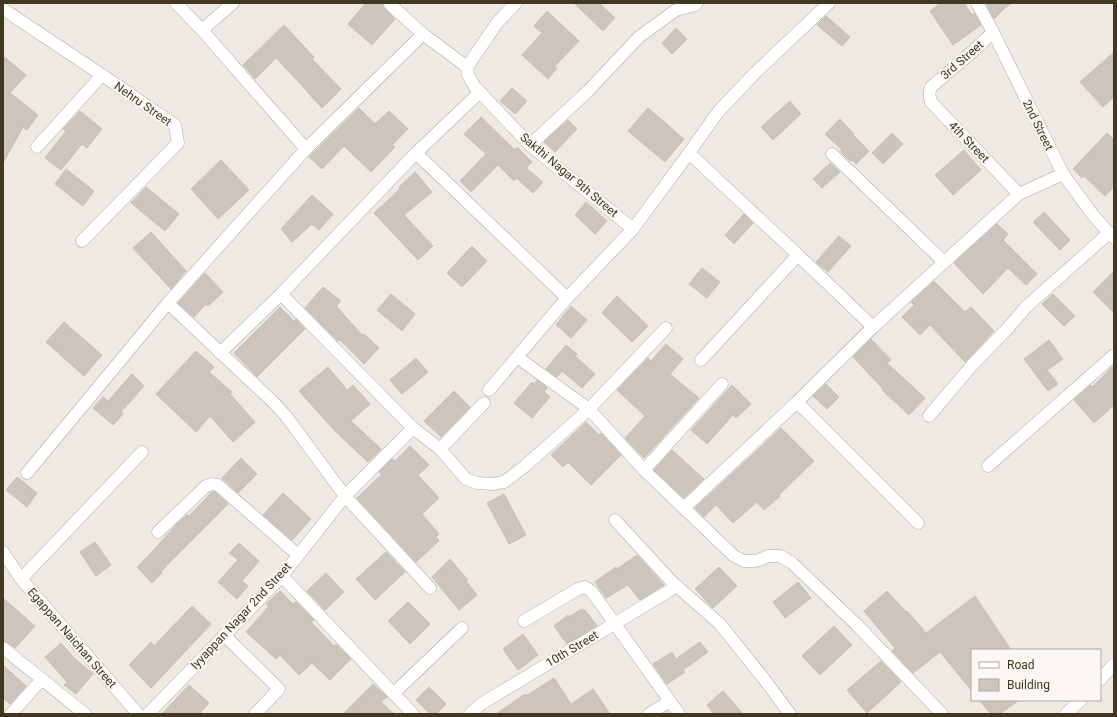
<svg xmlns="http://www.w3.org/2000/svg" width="1117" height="717" font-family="Roboto,sans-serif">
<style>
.building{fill:#cdc4bb;stroke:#c9bfb5}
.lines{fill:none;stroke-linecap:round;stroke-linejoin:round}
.street-casing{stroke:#b0a99d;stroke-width:13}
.secondary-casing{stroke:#b3a897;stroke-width:13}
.street{stroke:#fff;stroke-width:12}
.secondary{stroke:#fff;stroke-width:12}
.labels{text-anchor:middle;stroke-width:4;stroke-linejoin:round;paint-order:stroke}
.street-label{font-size:12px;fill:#423721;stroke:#faf7f4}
</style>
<rect width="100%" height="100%" fill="#eee9e3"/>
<g class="building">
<path d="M 366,3 L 382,3 L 384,8 L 395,19 L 372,45 L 348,24 Z"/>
<path d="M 574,3 L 599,3 L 615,18 L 603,31 Z"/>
<path d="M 941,3 L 964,3 L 972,15 L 974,13 L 981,25 L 953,45 L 930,11 Z"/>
<path d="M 986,3 L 1012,3 L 1006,7 L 995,18 L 993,17 Z"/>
<path d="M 547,11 L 579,41 L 555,66 L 557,68 L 548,79 L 522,55 L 542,33 L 534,26 Z"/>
<path d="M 826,16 L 850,37 L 842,46 L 817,25 Z"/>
<path d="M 284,25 L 314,57 L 312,59 L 341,89 L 322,108 L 308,93 L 308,92 L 276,58 L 255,79 L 243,65 Z"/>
<path d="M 676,28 L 687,39 L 672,54 L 662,43 Z"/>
<path d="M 1114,52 L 1114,97 L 1103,107 L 1080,82 Z"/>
<path d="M 3,56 L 26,75 L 10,93 L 38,115 L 27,130 L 23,127 L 3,163 Z"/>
<path d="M 512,88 L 527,101 L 515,114 L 500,101 Z"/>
<path d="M 790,101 L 801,114 L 773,140 L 761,127 Z"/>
<path d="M 359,108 L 375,124 L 389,111 L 408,129 L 392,145 L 395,147 L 371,172 L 344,146 L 322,169 L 309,157 Z"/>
<path d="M 648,108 L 684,139 L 665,162 L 628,131 Z"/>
<path d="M 80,111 L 102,129 L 87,148 L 82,144 L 61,170 L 45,158 L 66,131 L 63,129 Z"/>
<path d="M 481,117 L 515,150 L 517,147 L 532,162 L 526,168 L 543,182 L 533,193 L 516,178 L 514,181 L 498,165 L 471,192 L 460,181 L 486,154 L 464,134 Z"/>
<path d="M 840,119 L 854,134 L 853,135 L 869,151 L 856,164 L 852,160 L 850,161 L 841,152 L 842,150 L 825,134 Z"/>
<path d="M 568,120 L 577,129 L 555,152 L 544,142 Z"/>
<path d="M 892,133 L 903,144 L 883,164 L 872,153 Z"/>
<path d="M 1107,133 L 1114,140 L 1114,187 L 1105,196 L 1084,176 L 1082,178 L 1073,169 Z"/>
<path d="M 964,150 L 981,170 L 953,195 L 935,175 Z"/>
<path d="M 221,160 L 249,190 L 218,219 L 191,189 Z"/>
<path d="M 830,163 L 840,172 L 822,188 L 813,179 Z"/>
<path d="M 66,169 L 94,191 L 83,206 L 55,184 Z"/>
<path d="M 415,172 L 432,192 L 404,215 L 433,246 L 418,260 L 374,213 L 400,189 L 399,187 Z"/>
<path d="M 146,187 L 179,214 L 165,231 L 131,203 Z"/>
<path d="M 312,195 L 333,214 L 319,230 L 312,224 L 292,242 L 281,229 Z"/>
<path d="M 586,202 L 607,221 L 595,234 L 575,215 Z"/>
<path d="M 1044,212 L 1070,240 L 1060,250 L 1033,222 Z"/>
<path d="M 744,214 L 753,223 L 734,244 L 725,235 Z"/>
<path d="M 997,224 L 1008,234 L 1003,240 L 1037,274 L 1026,285 L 1008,268 L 983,294 L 954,263 Z"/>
<path d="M 151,232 L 186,271 L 171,289 L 133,248 Z"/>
<path d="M 839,236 L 851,246 L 828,272 L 816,262 Z"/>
<path d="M 472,246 L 487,261 L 462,287 L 447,273 Z"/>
<path d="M 702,268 L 720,282 L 707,298 L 689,284 Z"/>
<path d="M 1114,271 L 1114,313 L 1093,292 Z"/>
<path d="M 205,273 L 223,292 L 208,306 L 206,304 L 194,317 L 178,303 Z"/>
<path d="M 934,281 L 965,312 L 971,307 L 994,331 L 965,362 L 930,325 L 920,335 L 902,317 L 914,305 L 911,302 Z"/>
<path d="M 323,287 L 341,301 L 336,306 L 362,335 L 364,334 L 379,348 L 364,364 L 340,340 L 338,341 L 305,308 Z"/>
<path d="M 391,294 L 415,314 L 402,331 L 377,310 Z"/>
<path d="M 1053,294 L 1075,316 L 1064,326 L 1042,304 Z"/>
<path d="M 617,296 L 648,326 L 632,342 L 602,313 Z"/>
<path d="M 571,306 L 587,320 L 571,338 L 556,325 Z"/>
<path d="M 280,307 L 294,321 L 296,319 L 305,329 L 257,377 L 234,353 Z"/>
<path d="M 64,322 L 102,355 L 84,376 L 46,342 Z"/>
<path d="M 871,339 L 891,360 L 887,363 L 925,398 L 909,415 L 882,390 L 883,389 L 853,357 Z"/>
<path d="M 1049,340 L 1063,359 L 1047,370 L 1058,384 L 1048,391 L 1024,359 Z"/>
<path d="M 666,344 L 683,359 L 670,374 L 699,398 L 644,458 L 625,438 L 645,416 L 617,390 L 648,358 L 651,361 Z"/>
<path d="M 566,345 L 577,354 L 575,356 L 595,374 L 582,388 L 562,371 L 557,377 L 546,369 Z"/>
<path d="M 196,351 L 214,367 L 209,372 L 232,392 L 230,394 L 255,422 L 233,442 L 210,416 L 196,432 L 156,394 Z"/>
<path d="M 416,358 L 428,372 L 402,394 L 390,380 Z"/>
<path d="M 1114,365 L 1114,405 L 1094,423 L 1074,400 L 1091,385 L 1092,387 Z"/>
<path d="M 328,367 L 347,390 L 353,385 L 370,404 L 351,421 L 381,449 L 368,462 L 335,431 L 299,391 Z"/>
<path d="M 132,374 L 144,386 L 121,412 L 123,414 L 113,425 L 93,408 L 103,397 L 108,401 Z"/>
<path d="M 537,380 L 547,388 L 544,392 L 550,397 L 532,418 L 514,403 L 532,382 L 534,384 Z"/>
<path d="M 826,384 L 839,397 L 827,409 L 813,396 Z"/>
<path d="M 732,385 L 751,404 L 736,418 L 733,415 L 707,444 L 691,430 Z"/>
<path d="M 454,391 L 470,407 L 441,437 L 424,421 Z"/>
<path d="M 586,422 L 599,435 L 601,433 L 621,455 L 591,485 L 568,462 L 563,467 L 551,455 Z"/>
<path d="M 781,428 L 814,461 L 779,495 L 780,496 L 764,510 L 757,502 L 733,523 L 716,505 L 704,517 L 695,508 Z"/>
<path d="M 410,446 L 429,465 L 418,475 L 439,498 L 422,514 L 439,534 L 436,537 L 439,541 L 416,562 L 357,498 L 382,474 L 379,472 L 392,459 L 395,461 Z"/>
<path d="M 672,450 L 704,479 L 684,498 L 654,470 Z"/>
<path d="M 241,458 L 257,474 L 238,493 L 222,478 Z"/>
<path d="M 17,477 L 37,493 L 27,507 L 6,490 Z"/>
<path d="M 212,492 L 215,492 L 228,504 L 169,563 L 161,572 L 162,573 L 152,583 L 137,567 L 151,553 L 177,524 L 187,515 L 189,516 Z"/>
<path d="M 283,493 L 311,519 L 292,540 L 263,515 Z"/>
<path d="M 504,494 L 526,535 L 509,544 L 487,503 Z"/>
<path d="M 95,542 L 111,565 L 96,576 L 80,552 Z"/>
<path d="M 239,543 L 259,561 L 242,581 L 248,586 L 237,599 L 218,582 L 238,560 L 229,553 Z"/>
<path d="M 386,552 L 405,572 L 375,600 L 356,579 Z"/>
<path d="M 637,555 L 664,585 L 640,600 L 628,585 L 606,598 L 595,582 L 616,567 L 617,569 Z"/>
<path d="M 450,559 L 468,580 L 466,581 L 477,595 L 459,610 L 432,577 Z"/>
<path d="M 719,567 L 737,586 L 713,608 L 695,589 Z"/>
<path d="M 326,573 L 344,592 L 325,610 L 307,591 Z"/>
<path d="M 798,582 L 811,598 L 785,618 L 773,602 Z"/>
<path d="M 280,591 L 293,604 L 296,602 L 314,620 L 311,622 L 334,646 L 336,644 L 351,659 L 330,680 L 312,663 L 299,675 L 280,655 L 276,659 L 246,632 L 269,606 L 266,604 Z"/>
<path d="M 887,591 L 906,612 L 907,611 L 926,633 L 975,596 L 1011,650 L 972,650 L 972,691 L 940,652 L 913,673 L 892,651 L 895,648 L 864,611 Z"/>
<path d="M 3,598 L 35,626 L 15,648 L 7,642 L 3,641 Z"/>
<path d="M 408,602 L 430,624 L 410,644 L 388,621 Z"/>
<path d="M 192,606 L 211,624 L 151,688 L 129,665 L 151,642 L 154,646 Z"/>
<path d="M 580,610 L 585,610 L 597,626 L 567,644 L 554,626 L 568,615 L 569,617 Z"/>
<path d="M 834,626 L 852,645 L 820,675 L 802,656 Z"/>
<path d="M 523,634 L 538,655 L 518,670 L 503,649 Z"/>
<path d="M 700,642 L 708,652 L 683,670 L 685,672 L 667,684 L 653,664 L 672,652 L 676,659 Z"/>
<path d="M 61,643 L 74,658 L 93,674 L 76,694 L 64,685 L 67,682 L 45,657 Z"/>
<path d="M 881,661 L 901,682 L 867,713 L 847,690 Z"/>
<path d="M 3,665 L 26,686 L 10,704 L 3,698 Z"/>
<path d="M 554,678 L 571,704 L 593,689 L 610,714 L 496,714 L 525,694 L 526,696 Z"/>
<path d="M 373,684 L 387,697 L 381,702 L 394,714 L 343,714 Z"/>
<path d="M 189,685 L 209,703 L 199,714 L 162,714 Z"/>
<path d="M 429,687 L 446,704 L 436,714 L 430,714 L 416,700 Z"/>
<path d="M 723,691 L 743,714 L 714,714 L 707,705 Z"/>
<path d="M 979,700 L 1019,700 L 1000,714 L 991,714 Z"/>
</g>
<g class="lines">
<g class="street-casing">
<g id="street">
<path d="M 176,3 L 202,30 L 306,149"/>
<path d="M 389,3 L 394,8 L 423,34 L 467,67 L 468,75 L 475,87 L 530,145 L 633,229"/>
<path d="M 977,3 L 993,32 L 1063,174 L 1093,215 L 1109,233 L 1114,238"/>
<path d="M 3,9 L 102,75 L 175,125 L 178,143 L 82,241"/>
<path d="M 202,30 L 233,3"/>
<path d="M 993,32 L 971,53 L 931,87 C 929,93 929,96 931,102 L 1019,194"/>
<path d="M 467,67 L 497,23 L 516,3"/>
<path d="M 530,145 L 588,91 L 639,37 L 676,10 L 695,5 L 697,3"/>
<path d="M 37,147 L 102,75"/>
<path d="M 416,153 L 567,298"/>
<path d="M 689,153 L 798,255 L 873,327"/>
<path d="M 832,154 L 944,262"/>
<path d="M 281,294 L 413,428 L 440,449 L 466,479 L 477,483 L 492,484 L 504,482 L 525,466 L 589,409 L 666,328"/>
<path d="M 168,303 L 273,402 L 286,416 L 345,496 L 430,588"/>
<path d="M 220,353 L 281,294 L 416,153 L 480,92"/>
<path d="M 517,357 L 589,409 L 644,470 L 734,556 L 744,561 L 756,561 L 768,556 L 780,556 L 792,563 L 857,625 L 942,714"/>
<path d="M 701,360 L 798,255"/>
<path d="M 489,390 L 567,298 L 633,229 L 689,153 L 718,112 L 755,73 L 829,3"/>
<path d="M 797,402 L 918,523"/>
<path d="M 929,416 L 974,363 L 1008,328 L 1026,307 L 1109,233"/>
<path d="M 440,449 L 484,403"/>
<path d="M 988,466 L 1114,355"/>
<path d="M 644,470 L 722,384"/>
<path d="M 27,473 L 168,303 L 306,149 L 423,34"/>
<path d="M 684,508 L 797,402 L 873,327 L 1019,194 L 1063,174"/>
<path d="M 615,520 L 672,582 L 720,624 L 764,679 L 790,714"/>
<path d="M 158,532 L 206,486 L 212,484 L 218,485 L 298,555"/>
<path d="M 282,576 L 413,714"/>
<path d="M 21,579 L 142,452"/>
<path d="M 524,621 L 578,589 L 585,587 L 591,591 L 595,596 L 679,714"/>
<path d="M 224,635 L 279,689 L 255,714"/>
<path d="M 3,648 L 85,714"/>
<path d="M 394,693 L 462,628"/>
<path d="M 11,714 L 42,679"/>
<path d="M 148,714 L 282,576 L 345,496 L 413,428"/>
<path d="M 470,714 L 481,704 L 677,586"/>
<path d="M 649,714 L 670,701"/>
</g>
</g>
<g class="secondary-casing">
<g id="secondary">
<path d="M 3,552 L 21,579 L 138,714"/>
<path d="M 1100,680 L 1114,664"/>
<path d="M 1066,714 L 1081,700"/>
</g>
</g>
<use href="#street" class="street"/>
<use href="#secondary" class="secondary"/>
</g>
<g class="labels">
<g class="street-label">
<text transform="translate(962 60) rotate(-41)" y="4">3rd Street</text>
<text transform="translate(143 104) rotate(35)" y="4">Nehru Street</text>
<text transform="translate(1038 125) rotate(64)" y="4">2nd Street</text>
<text transform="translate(969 142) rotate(46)" y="4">4th Street</text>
<text transform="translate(569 175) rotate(40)" y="4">Sakthi Nagar 9th Street</text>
<text transform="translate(241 616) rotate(-47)" y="4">Iyyappan Nagar 2nd Street</text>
<text transform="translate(72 638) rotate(49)" y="4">Egappan Naichan Street</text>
<text transform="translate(572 649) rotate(-31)" y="4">10th Street</text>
</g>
</g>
<rect width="1117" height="717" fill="none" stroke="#423721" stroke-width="8"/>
<rect x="971" y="649" width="130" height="52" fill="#faf7f4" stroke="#b0aaa0"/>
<rect x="979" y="662" width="20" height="6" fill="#ffffff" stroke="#b0aaa0"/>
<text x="1007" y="669" font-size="12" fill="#423721">Road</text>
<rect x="979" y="679" width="20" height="12" fill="#cdc4bb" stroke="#b0aaa0"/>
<text x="1007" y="689" font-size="12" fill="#423721">Building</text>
</svg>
